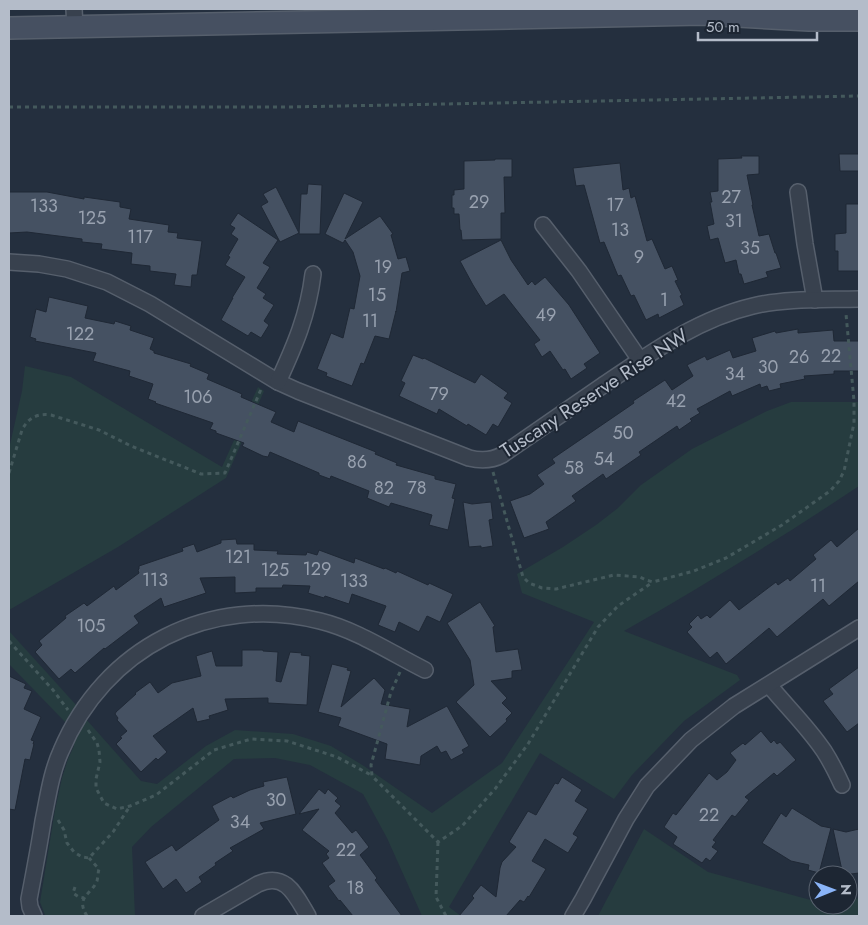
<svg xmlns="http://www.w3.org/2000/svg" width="868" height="925" font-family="Jost,sans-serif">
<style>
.green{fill:#263c3f}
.building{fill:#455162;stroke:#1f2835}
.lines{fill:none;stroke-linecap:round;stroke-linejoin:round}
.street-casing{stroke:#565f6c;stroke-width:18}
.secondary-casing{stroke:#565f6c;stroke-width:24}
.path{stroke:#44595c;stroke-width:3;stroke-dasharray:4 4;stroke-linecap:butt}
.street{stroke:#38414e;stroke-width:15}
.secondary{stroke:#465061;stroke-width:21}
.labels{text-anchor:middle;stroke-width:4;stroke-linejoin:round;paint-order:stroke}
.number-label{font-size:18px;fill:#98a1af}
.street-label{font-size:20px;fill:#b4bcc9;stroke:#1d2633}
</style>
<rect width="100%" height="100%" fill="#242f3e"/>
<g class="green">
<path d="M 25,366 L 71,377 L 222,467 L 258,387 L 264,391 L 226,478 L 118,547 L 9,610 L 9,449 L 22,391 Z"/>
<path d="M 791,402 L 859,402 L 859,486 C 783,537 704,585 624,631 L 737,675 L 740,680 L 684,721 L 632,775 L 614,799 L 540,753 L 449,907 L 461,916 L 422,916 L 387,838 L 363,794 L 310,765 L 275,758 L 234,759 L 151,827 L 132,847 L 135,916 L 45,915 L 40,902 L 55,810 L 62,778 L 68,759 L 74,746 L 74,739 L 85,718 L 141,781 L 157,784 L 206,746 L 235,730 L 293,734 L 331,746 L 364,766 L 432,813 L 502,763 L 594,622 L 522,593 L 517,574 L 563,547 L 596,525 L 618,508 L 641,485 L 692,449 L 767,411 Z"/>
<path d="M 9,631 L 77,706 L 67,724 L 9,664 Z"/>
<path d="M 644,829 L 708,872 L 818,902 L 818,905 L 848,905 L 848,901 L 859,898 L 859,916 L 598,916 Z"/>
</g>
<g class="building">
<path d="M 839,154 L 859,154 L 859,171 L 840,171 Z"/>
<path d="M 741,156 L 759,156 L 759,174 L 747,175 L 753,205 L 752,205 L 759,236 L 769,234 L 775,253 L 776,253 L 781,268 L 766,272 L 768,277 L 744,284 L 741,274 L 739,274 L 736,260 L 725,263 L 718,238 L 710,240 L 707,226 L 714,224 L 710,202 L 712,202 L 710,192 L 718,191 L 718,159 L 742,158 Z"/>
<path d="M 495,159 L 512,159 L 512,177 L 504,177 L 505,213 L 501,213 L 501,239 L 462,240 L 461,230 L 460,230 L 459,214 L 454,214 L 454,208 L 452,208 L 452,195 L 454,195 L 454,190 L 464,189 L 464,161 L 495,160 Z"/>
<path d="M 620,163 L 623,190 L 629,188 L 631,198 L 635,196 L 647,241 L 652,239 L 665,269 L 672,266 L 678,280 L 675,281 L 682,295 L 680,296 L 684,305 L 659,318 L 658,314 L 646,320 L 634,295 L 631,296 L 621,275 L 618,276 L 604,242 L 600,243 L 584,185 L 576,186 L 573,168 Z"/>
<path d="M 308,184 L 322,185 L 320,234 L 299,234 L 301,194 L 307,194 Z"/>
<path d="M 276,187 L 299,233 L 280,242 L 261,206 L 268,202 L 263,194 Z"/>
<path d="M 9,192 L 47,192 L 84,199 L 84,197 L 120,202 L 120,207 L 131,209 L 129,219 L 169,225 L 168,232 L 178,233 L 177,238 L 202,241 L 197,275 L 192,275 L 191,287 L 174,285 L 176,274 L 150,271 L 150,266 L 131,264 L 132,253 L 101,249 L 102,244 L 82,242 L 82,239 L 27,232 L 9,233 Z"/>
<path d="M 344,193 L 363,202 L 345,239 L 380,216 L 393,234 L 391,235 L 398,259 L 406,257 L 410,271 L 402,273 L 396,312 L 396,311 L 389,339 L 375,336 L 364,364 L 361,363 L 352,386 L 326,376 L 327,373 L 317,369 L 331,333 L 343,338 L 350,308 L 354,309 L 360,276 L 353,252 L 345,240 L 343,243 L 325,234 Z"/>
<path d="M 846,204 L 859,204 L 859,271 L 838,271 L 838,251 L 835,251 L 835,234 L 846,233 Z"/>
<path d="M 238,213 L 278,240 L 263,263 L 270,267 L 257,288 L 266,294 L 263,298 L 274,305 L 264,321 L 269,325 L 261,338 L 251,332 L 248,336 L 221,320 L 233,298 L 232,298 L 245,277 L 225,265 L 230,257 L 228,256 L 238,239 L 231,234 L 235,228 L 230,225 Z"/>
<path d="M 501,240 L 511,260 L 528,285 L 532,281 L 535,285 L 545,277 L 569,305 L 600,353 L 584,364 L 587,368 L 571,379 L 565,369 L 563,370 L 550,351 L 542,357 L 534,344 L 540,340 L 504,294 L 486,306 L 473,285 L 460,261 Z"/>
<path d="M 49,297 L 88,306 L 85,318 L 114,324 L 115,321 L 131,326 L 130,330 L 154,338 L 150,349 L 154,351 L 154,353 L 191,364 L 190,366 L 209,374 L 207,379 L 242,394 L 241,397 L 276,412 L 271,422 L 294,432 L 298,421 L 376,452 L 375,454 L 397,463 L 396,465 L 435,476 L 435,479 L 456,484 L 452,498 L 455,499 L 448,530 L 429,525 L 432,515 L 391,503 L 389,507 L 367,498 L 369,491 L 331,476 L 330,479 L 319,475 L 319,473 L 270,452 L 268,457 L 263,456 L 242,446 L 244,443 L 216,433 L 216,431 L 210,429 L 213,423 L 155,403 L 156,402 L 148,399 L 153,384 L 129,376 L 130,371 L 93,361 L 96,353 L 35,341 L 36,339 L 30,337 L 36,309 L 46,312 Z"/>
<path d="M 798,329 L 798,333 L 833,330 L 834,341 L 859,341 L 859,371 L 834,371 L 834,374 L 804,376 L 805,379 L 780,384 L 781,388 L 769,391 L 767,386 L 761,388 L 760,384 L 732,396 L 730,391 L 697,409 L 700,413 L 690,419 L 692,421 L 679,430 L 677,426 L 639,452 L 641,455 L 606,479 L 603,474 L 572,496 L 576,501 L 546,522 L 549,529 L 524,538 L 510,501 L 530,494 L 544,484 L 537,475 L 555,463 L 552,459 L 634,403 L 633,401 L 665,380 L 672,390 L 693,376 L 687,365 L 705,356 L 707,360 L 730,350 L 733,358 L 756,351 L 752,338 L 775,331 L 776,333 Z"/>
<path d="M 413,355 L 423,359 L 424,358 L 475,383 L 481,374 L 508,393 L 504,398 L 512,403 L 498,427 L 493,424 L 486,435 L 468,424 L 467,426 L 439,409 L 437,414 L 399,396 L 405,383 L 401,381 Z"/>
<path d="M 463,502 L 472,504 L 491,502 L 493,519 L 489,520 L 493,546 L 481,548 L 481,546 L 469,547 Z"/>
<path d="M 859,528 L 859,581 L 829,606 L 823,599 L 777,637 L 769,628 L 726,664 L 717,652 L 710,658 L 687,632 L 692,627 L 689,624 L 698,615 L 701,619 L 707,615 L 710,618 L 730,600 L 739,610 L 776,582 L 778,585 L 788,578 L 790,581 L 816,559 L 813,555 L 831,540 L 837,547 Z"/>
<path d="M 236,539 L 237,544 L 254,544 L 254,550 L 278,551 L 277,554 L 306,555 L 307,552 L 317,555 L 319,550 L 354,563 L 355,558 L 384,569 L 385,568 L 396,573 L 397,571 L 428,585 L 429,583 L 453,594 L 440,622 L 427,616 L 419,632 L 399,622 L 395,632 L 378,625 L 386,606 L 352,594 L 349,604 L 325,596 L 324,598 L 308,593 L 310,586 L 283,585 L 282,588 L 256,588 L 256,592 L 235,593 L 235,577 L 200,578 L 206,593 L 164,607 L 161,598 L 134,616 L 139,623 L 105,649 L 104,648 L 75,673 L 71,669 L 59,679 L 35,652 L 42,645 L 39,641 L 66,618 L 65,616 L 84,603 L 87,606 L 114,586 L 116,590 L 139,573 L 138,570 L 139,569 L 139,566 L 183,551 L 182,548 L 194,544 L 197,552 L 221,543 L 221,540 Z"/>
<path d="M 480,602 L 495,626 L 493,627 L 496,652 L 518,649 L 522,670 L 512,671 L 512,678 L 491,681 L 507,698 L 502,703 L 512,713 L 506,719 L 507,721 L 490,737 L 456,702 L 474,685 L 470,660 L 447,623 Z"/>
<path d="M 242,650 L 263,650 L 263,651 L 278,652 L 276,681 L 281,682 L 290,652 L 302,653 L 301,655 L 310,656 L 307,705 L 268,703 L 268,698 L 225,699 L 228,710 L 209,716 L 210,719 L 197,722 L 193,708 L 153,736 L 167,752 L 158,760 L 156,758 L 141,772 L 116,744 L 122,738 L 120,737 L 127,731 L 117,720 L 118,718 L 115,714 L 116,712 L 136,694 L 135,693 L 150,682 L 158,693 L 172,683 L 201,676 L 196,656 L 212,651 L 216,666 L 242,666 Z"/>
<path d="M 332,664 L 348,668 L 347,670 L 351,671 L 341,707 L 374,678 L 385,690 L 381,704 L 410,709 L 407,727 L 447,706 L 469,746 L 462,750 L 464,753 L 451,760 L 446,751 L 441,753 L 437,746 L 421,756 L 420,765 L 385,759 L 387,744 L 338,726 L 341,718 L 318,712 Z"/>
<path d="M 859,667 L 859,723 L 847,732 L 823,701 L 833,694 L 829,689 Z"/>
<path d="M 9,676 L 26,684 L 24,688 L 32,691 L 24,709 L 41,717 L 31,740 L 34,741 L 33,744 L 34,744 L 30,760 L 25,759 L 15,810 L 9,809 Z"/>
<path d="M 761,731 L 771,743 L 774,740 L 777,744 L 780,742 L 796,760 L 777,776 L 774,773 L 745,797 L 749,800 L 735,817 L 732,815 L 713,840 L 716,842 L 712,847 L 718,851 L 710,861 L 706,858 L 702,863 L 673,844 L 677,837 L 664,827 L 673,813 L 676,815 L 709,773 L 717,780 L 727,772 L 736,760 L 730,753 L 743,743 L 745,745 Z"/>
<path d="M 287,777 L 296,814 L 260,823 L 264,829 L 230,848 L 233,851 L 215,863 L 216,865 L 199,877 L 202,882 L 186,893 L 176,879 L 163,889 L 145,862 L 172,845 L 176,851 L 219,820 L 212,806 L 231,796 L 233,798 L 250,790 L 264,786 L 263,782 Z"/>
<path d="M 562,777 L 582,790 L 575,801 L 588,809 L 573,834 L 578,837 L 568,853 L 545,839 L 532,861 L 546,869 L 529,897 L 528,896 L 524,902 L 520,900 L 506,916 L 459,916 L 474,898 L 472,896 L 481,885 L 496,897 L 500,868 L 502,862 L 516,847 L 509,842 L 528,811 L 536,815 L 555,783 L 558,784 Z"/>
<path d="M 319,789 L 325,794 L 328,789 L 338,798 L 335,801 L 341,806 L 335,813 L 352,833 L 356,830 L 369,847 L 360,855 L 377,878 L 375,880 L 402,916 L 353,916 L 340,900 L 339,901 L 328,886 L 335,881 L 322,863 L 329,858 L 326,854 L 329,851 L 302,830 L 319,809 L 299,814 Z"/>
<path d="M 792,808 L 821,826 L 831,828 L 819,873 L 808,870 L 809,865 L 791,861 L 762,843 L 781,813 L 786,817 Z"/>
<path d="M 833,829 L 846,832 L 859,829 L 859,873 L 843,875 Z"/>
</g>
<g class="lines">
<g class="street-casing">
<g id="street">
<path d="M 74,9 L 75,27"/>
<path d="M 798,192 L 805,244 L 815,300"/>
<path d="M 543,225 L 579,271 L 640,360"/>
<path d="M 9,262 L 39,264 L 67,269 L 107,282 L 150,304 L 278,382 L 298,391 L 469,458 C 481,461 491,461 502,455 C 535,432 569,409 602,386 C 649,354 697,319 753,306 C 786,298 825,300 859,299"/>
<path d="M 278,382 C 295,345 308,315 313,274"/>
<path d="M 769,685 C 787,707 808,727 824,751 C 831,762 837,774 842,785"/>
<path d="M 34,916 L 30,907 L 29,899 C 34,873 39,847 43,821 C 48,797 51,773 61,751 C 104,648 210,593 320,621 C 357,630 391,653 425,670"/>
<path d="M 203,916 L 258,884 C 286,871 296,896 308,916"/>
<path d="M 573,916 L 583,899 L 626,819 L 647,786 L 691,740 L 734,706 L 859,628"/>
</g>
</g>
<g class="secondary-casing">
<path id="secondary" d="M 9,28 L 702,14 L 809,20 L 859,20"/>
</g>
<g class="path">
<path d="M 9,107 L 289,107 L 859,96"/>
<path d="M 493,472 L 523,577 L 529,583 L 542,588 L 556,589 L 614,575 L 640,577 L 646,580 L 653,582 L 694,571 L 726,558 L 782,525 L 830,491 L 839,481 L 844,471 L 854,423 L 854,401 L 846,314"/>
<path d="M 9,473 L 22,430 C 28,418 37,413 51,415 L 99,430 L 131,446 L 201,474 L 225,473 L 262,387"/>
<path d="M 9,641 L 53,690 L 68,710"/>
<path d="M 400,672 L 391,692 L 371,765 L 372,776 L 438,842 L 462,826 L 495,789 L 528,744 L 598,627 L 618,606 L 653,582"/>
<path d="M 88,730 L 97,743 L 99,750 L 100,762 L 96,779 L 96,788 L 104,803 L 117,809 L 130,806 L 156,795 L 214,750 L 251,739 L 287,741 L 337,757 L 371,775"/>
<path d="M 58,820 L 64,830 L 67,843 L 74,852 L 82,857 L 89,858 L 113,832 L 130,806"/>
<path d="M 438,842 L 436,897 L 446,916"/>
<path d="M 75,887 L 73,893 L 79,897 L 84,898"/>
<path d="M 87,916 C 75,897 91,895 97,881 C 98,877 98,872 99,869 L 89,858"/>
</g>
<use href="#street" class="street"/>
<use href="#secondary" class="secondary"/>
</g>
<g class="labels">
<g class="number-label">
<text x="731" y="203">27</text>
<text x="479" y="208">29</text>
<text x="615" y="211">17</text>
<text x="44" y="212">133</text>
<text x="92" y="224">125</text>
<text x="734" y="227">31</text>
<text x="620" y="236">13</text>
<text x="140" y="243">117</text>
<text x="750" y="254">35</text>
<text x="639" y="263">9</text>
<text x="383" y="273">19</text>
<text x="377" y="301">15</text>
<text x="664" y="306">1</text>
<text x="546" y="321">49</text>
<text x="370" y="327">11</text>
<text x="80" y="340">122</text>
<text x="831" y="362">22</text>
<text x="799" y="363">26</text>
<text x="768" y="373">30</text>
<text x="735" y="380">34</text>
<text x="439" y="400">79</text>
<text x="198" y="403">106</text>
<text x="676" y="407">42</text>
<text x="623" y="439">50</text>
<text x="604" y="465">54</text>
<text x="357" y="468">86</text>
<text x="574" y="474">58</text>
<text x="384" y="494">82</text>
<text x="417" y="494">78</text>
<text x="238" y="563">121</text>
<text x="317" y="575">129</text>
<text x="275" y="576">125</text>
<text x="155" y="586">113</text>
<text x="354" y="587">133</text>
<text x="818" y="592">11</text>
<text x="91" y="632">105</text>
<text x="276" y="806">30</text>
<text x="709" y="821">22</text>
<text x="240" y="828">34</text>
<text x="346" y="856">22</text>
<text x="355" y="894">18</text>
</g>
<g class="street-label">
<text transform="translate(594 393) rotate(-33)" y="7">Tuscany Reserve Rise NW</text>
</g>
</g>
<rect width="868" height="925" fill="none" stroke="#b4bcc9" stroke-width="20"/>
<g transform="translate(833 890) rotate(89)"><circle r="24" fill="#1d2633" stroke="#59626f"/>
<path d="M0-4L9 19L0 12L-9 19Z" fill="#8ab4f8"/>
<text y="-8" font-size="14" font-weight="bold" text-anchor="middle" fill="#b4bcc9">N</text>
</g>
<path d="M698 32v8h119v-8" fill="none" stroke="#b4bcc9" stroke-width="2.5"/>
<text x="706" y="32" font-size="15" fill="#b4bcc9" stroke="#1d2633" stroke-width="4" paint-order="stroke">50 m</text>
</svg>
